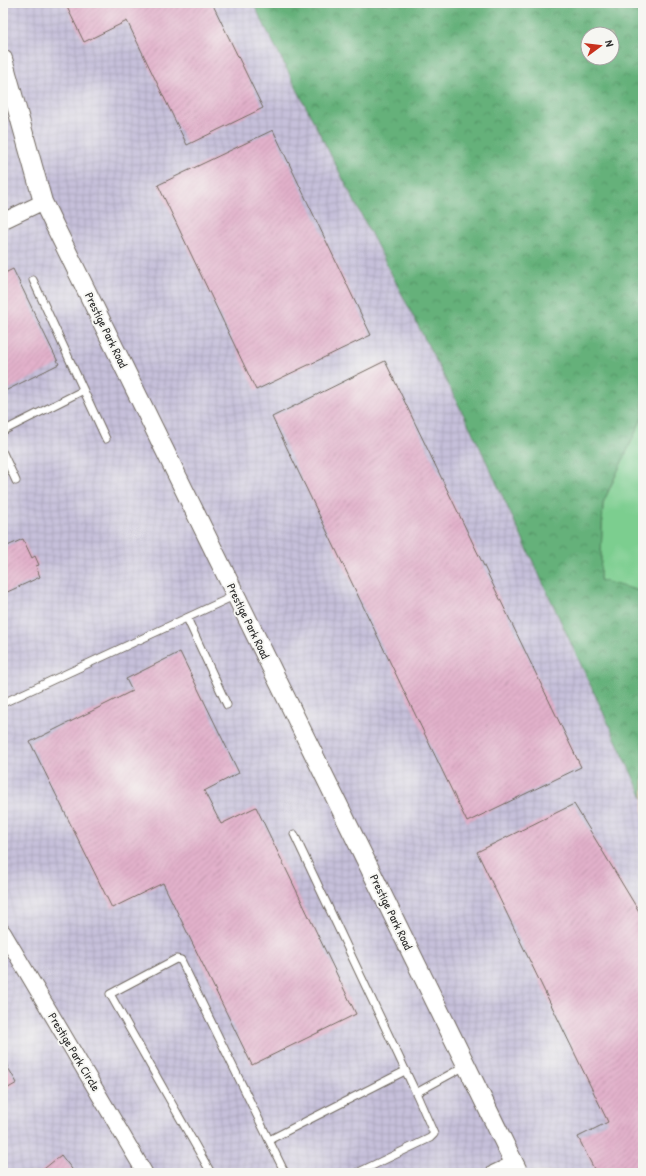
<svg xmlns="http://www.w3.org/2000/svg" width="646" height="1176" font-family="'Patrick Hand',sans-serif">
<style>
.industrial{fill:url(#industrial-grid)}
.grass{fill:#7cce8f;stroke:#547c5d}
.forest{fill:url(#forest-crowns);stroke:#486e52;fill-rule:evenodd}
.building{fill:url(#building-hatch)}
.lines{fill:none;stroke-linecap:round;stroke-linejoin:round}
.service-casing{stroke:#716960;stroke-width:9}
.minor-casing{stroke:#716960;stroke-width:17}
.tertiary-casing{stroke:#716960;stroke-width:20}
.service{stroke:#fff;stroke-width:7}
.minor{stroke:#fff;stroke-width:15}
.tertiary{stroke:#fff;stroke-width:18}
.labels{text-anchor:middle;stroke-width:4;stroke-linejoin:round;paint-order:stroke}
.street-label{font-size:12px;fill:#2b2b2b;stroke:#f6f6f2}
</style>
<defs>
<pattern id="industrial-grid" width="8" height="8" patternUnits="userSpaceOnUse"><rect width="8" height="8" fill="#c6c0da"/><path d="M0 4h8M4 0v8" fill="none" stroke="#aaa5bb"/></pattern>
<pattern id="forest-crowns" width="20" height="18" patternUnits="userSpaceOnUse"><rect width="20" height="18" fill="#65b17a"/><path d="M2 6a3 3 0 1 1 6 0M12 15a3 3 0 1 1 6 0" fill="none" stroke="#539064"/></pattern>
<pattern id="building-hatch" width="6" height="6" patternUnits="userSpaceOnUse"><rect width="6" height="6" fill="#e2b1cb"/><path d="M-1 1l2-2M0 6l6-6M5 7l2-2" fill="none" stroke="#c298ae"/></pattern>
</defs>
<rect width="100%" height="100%" fill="#f6f6f2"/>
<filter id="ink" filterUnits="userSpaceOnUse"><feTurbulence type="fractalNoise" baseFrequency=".025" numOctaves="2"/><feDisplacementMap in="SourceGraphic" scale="8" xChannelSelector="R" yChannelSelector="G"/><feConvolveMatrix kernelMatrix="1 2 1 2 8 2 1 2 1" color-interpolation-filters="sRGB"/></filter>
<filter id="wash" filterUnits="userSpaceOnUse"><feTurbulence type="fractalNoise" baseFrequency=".012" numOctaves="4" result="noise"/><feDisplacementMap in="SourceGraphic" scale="16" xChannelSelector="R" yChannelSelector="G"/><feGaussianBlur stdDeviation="0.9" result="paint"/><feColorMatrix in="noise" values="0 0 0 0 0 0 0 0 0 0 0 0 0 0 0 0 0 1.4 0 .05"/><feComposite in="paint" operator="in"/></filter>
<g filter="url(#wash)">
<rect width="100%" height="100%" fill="#f3ddc1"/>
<path class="industrial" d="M 3,3 L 253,3 L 476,439 L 643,798 L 643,1173 L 3,1173 Z"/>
<path class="grass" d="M 643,416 L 643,592 L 600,580 L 603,503 Z"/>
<path class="forest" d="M 253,3 L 643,3 L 643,416 L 603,503 L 600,580 L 643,592 L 643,798 L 476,439 ZM 588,34 L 612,34 L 612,58 L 588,58 Z"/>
<g id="blocks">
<g class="building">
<path d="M 65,3 L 212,3 L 263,108 L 187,145 L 127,21 L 84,42 Z"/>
<path d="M 273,130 L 371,335 L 256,390 L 158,185 Z"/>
<path d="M 13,269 L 59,364 L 3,392 L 3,274 Z"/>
<path d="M 385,361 L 581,767 L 467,822 L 272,417 Z"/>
<path d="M 23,539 L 32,558 L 35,556 L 39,565 L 36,566 L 40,577 L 3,594 L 3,548 Z"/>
<path d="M 180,652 L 239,773 L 204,791 L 221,824 L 256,807 L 356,1014 L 252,1065 L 163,883 L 112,908 L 30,742 L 132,691 L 126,679 Z"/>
<path d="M 574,804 L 643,918 L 643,1173 L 596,1173 L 578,1137 L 608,1122 L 477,852 Z"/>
<path d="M 3,1059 L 17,1083 L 3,1091 Z"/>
<path d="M 61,1155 L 75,1173 L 39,1173 Z"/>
</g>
</g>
</g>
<g filter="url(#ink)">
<use href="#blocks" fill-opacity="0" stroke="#716960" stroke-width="1"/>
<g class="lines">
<g class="service-casing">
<g id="service">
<path d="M 33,280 L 106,439"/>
<path d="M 3,431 L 82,391"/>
<path d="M 3,453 L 16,481"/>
<path d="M 187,618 L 227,705"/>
<path d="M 3,703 L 236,595"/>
<path d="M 294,834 L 416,1093"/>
<path d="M 269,1140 L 405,1071"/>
<path d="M 211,1173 L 110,994 L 176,959 L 181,960 L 285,1173"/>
<path d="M 357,1173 L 430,1138 L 434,1134 L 416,1093 L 467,1065"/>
</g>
</g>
<g class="minor-casing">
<g id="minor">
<path d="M 3,221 L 43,202"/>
<path d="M 3,932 L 145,1173"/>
<path d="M 494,1173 L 515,1163"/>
</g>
</g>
<g class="tertiary-casing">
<path id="tertiary" d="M 3,59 L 43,202 L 519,1173"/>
</g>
<use href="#service" class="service"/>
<use href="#minor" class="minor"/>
<use href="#tertiary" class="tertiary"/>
</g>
</g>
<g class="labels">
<g class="street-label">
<text transform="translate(106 330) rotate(64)" y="4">Prestige Park Road</text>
<text transform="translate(248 621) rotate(64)" y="4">Prestige Park Road</text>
<text transform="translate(391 912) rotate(64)" y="4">Prestige Park Road</text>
<text transform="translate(74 1052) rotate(59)" y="4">Prestige Park Circle</text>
</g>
</g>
<rect width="646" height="1176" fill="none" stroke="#f6f6f2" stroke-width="16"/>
<g transform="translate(600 46) rotate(75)"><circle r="19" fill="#f6f6f2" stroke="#a5a5a2"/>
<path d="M0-3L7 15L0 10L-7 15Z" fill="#c8321e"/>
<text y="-6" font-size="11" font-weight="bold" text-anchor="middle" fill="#2b2b2b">N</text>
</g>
</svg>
